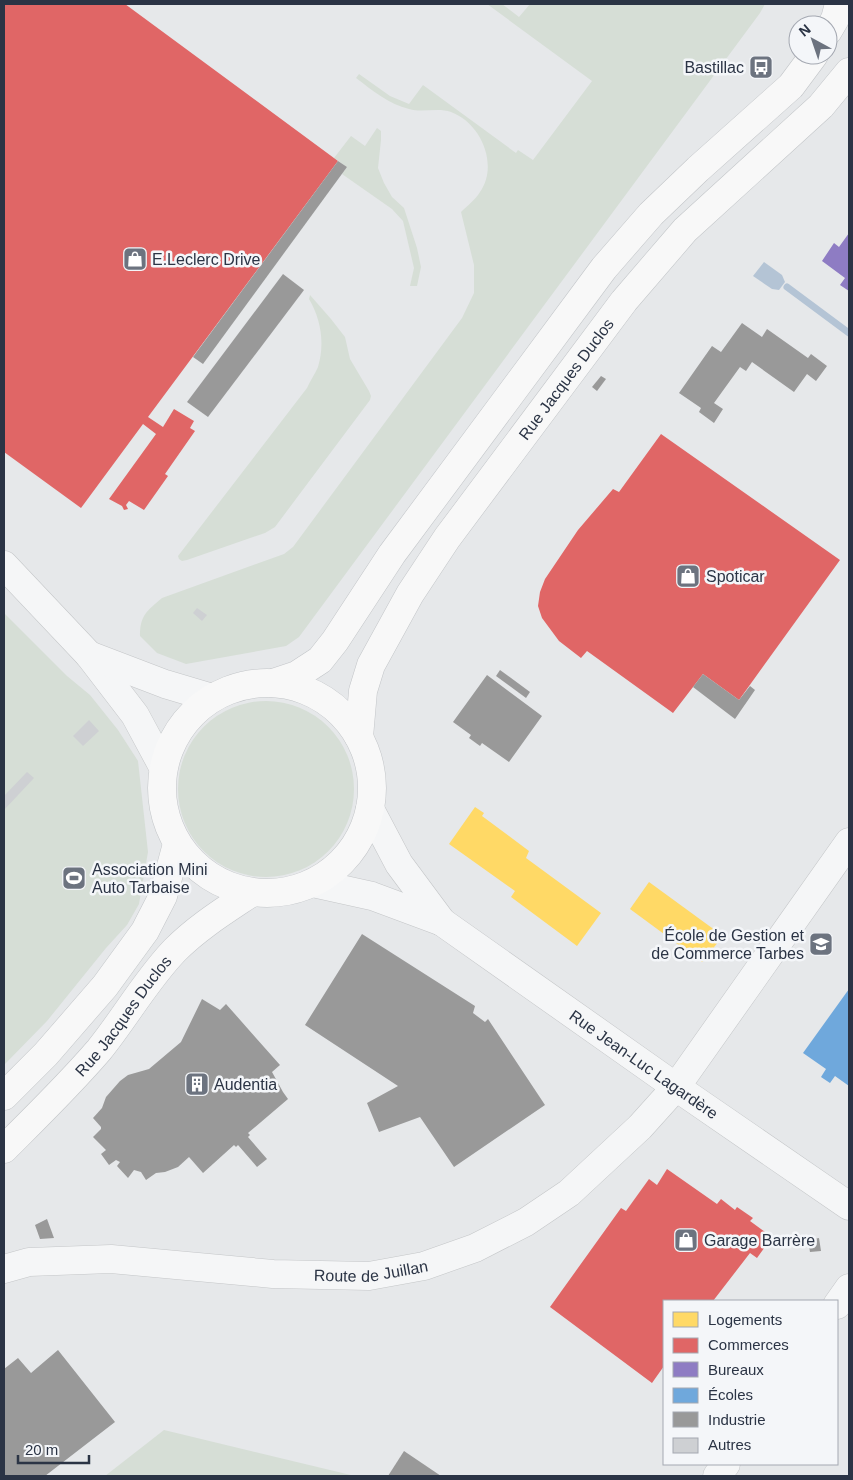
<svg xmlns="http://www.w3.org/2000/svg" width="853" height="1480" font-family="Helvetica,sans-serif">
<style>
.green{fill:#d6ded6}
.water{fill:#b4c4d5}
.homes{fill:#ffd966}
.shops{fill:#e06666}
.offices{fill:#8e7cc3}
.schools{fill:#6fa8dc}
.industry{fill:#999}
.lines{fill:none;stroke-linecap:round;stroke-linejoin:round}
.stream{stroke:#b4c4d5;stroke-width:7}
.building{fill:#ced0d3}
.minor-casing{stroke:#c4c6c8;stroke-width:29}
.major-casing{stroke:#c2c5c8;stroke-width:29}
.minor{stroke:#f5f6f7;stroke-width:28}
.major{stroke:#f8f8f8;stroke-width:28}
.labels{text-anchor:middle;stroke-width:5;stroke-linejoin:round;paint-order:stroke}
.poi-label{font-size:16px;fill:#2b3445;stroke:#f4f6f9;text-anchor:start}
.street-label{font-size:16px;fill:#2b3445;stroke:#f4f6f9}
</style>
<rect width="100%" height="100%" fill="#e6e8ea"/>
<g class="green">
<path d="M 487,4 L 502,4 L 519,17 L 530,4 L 765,4 L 760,13 L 299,637 L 286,646 L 186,664 L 157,653 L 140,636 C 140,615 147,611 162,598 L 284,554 L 293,547 L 462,318 L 474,293 L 474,265 L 461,212 C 467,206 475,200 480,192 C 499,165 481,123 451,112 C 438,107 423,113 409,109 C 389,104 373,91 356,78 L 359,74 L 390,96 L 409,104 L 423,85 L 516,153 L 518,150 L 533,160 L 592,81 Z"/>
<path d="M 377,128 L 381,131 L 381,140 L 378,168 L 384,183 L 392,197 L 404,208 L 417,248 L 421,267 L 417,286 L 410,286 L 414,268 L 403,221 L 392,209 L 342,174 L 347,167 L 334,158 L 351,136 L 365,146 Z"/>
<path d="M 310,295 L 331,319 L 345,337 L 350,359 L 369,391 L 371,396 L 370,400 L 275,527 L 265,533 L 187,560 L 182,561 L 179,559 L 178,556 L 307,388 C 310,381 315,374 318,367 C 325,344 321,319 309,299 Z"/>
<path d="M 4,613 L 67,676 L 90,695 L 118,730 L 138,761 L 148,852 L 139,904 L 127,925 L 106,948 L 47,1021 L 4,1065 Z"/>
<circle cx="266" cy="789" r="88"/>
<path d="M 164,1430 L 355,1476 L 105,1476 Z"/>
</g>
<path class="water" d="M 764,262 L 782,275 L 785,282 L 779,290 L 772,289 L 753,276 Z"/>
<g class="homes">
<path d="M 475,807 L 484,813 L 482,816 L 529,851 L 526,858 L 601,913 L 577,946 L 511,897 L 515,891 L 449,844 Z"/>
<path d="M 649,882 L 723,936 L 702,962 L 630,909 Z"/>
</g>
<g class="shops">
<path d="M 4,4 L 125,4 L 338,161 L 148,417 L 163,427 L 174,409 L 194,421 L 190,428 L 195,431 L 165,474 L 168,476 L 144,510 L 129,501 L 126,505 L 128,509 L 124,510 L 122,506 L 109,499 L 156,434 L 143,424 L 81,508 L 4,452 Z"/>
<path d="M 661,434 L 840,560 L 739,700 L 703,674 L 673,713 L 587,651 L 581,658 L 559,641 L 542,618 L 538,606 L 540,592 L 545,579 L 578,530 L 613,489 L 619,492 Z"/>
<path d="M 667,1169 L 717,1204 L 721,1199 L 735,1210 L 737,1207 L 753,1218 L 750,1221 L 772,1237 L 757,1258 L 750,1253 L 713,1301 L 664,1301 L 664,1366 L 652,1383 L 550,1307 L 621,1208 L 626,1211 L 649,1179 L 657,1185 Z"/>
</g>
<path class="offices" d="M 849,233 L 849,291 L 840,285 L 845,278 L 822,261 L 834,243 L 839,247 Z"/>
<path class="schools" d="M 849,989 L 849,1086 L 835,1076 L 830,1083 L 821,1077 L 826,1069 L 803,1053 Z"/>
<g class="industry">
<path d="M 338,161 L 347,167 L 203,364 L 193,357 Z"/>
<path d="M 283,274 L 304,290 L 208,417 L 187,402 Z"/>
<path d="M 742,323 L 762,337 L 767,329 L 808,358 L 811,354 L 827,366 L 816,381 L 807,374 L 794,392 L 752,362 L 746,371 L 740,367 L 714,403 L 723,409 L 714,423 L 699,412 L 701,408 L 679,393 L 712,346 L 721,352 Z"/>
<path d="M 601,376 L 606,379 L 597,391 L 592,387 Z"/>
<path d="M 500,670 L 530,692 L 526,698 L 496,676 Z"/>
<path d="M 703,674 L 739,700 L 750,686 L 755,690 L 735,719 L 693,687 Z"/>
<path d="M 487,675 L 542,716 L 509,762 L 482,743 L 480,746 L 469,738 L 471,735 L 453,722 Z"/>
<path d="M 362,934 L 475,1006 L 473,1013 L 485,1022 L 488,1019 L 545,1105 L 454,1167 L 420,1117 L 379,1132 L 367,1103 L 398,1086 L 305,1025 Z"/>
<path d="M 202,999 L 220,1010 L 226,1004 L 280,1065 L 272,1072 L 283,1092 L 288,1099 L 248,1133 L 250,1135 L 248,1137 L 267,1159 L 257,1167 L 238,1145 L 236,1147 L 234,1145 L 203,1173 L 189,1157 L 178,1167 L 165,1172 L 156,1173 L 146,1180 L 141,1172 L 134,1170 L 128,1178 L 117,1166 L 120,1162 L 116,1160 L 109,1165 L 101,1154 L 106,1150 L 93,1137 L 101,1129 L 101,1127 L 93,1118 L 102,1108 L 106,1097 L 120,1081 L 128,1075 L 149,1069 L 181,1042 Z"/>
<path d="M 47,1219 L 54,1238 L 40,1239 L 35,1225 Z"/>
<path d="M 819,1238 L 821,1251 L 810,1252 L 808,1240 Z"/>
<path d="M 58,1350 L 115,1422 L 45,1476 L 4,1476 L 4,1369 L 18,1358 L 31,1373 Z"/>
<path d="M 404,1451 L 441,1476 L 388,1476 Z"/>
</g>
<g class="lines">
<path class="stream" d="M 787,287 L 849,333"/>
</g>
<g class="building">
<path d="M 197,608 L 207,615 L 202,621 L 193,613 Z"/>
<path d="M 89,720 L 99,731 L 83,746 L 73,736 Z"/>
<path d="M 27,772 L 34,778 L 4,810 L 4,796 Z"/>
</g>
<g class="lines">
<g class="minor-casing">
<g id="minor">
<path d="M 4,565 L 89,655 L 135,715 L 163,767"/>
<path d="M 89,655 L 165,684 L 212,698"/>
<path d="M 370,809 L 399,864 L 442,922"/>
<path id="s1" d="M 313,883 L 372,896 L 442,922 L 676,1087 L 849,1206"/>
<path id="s2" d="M 4,1269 L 29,1262 L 111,1259 L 273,1274 L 369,1276 L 424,1266 L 475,1248 L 526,1222 L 569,1193 L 640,1127 L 676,1087 L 849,842"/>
<path d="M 837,1305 L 849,1288"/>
<path d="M 717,1476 L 726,1464"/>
</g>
</g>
<g class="major-casing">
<g id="major">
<path d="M 828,31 L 835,19 L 839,4"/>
<path d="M 273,683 L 297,675 L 320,660 L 335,641 L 392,554 L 604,268 L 651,214 L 698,169 L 791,86 L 814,55"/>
<circle cx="267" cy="788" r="105"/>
<path id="s3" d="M 359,737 L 363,691 L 371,665 L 410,594 L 447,538 L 624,301 L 685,230 L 821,106 L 849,72"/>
<path d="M 4,1096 L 46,1054 L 105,986 L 145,931 L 163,896 L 177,844"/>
<path id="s4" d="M 4,1149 C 36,1117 69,1085 99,1050 C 125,1018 146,980 175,950 C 198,927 224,911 251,893"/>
</g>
</g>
<use href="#minor" class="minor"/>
<use href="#major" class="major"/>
</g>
<defs>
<g id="bus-square" transform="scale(1.25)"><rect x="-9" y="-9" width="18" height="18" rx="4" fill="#6c737f" stroke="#f4f6f9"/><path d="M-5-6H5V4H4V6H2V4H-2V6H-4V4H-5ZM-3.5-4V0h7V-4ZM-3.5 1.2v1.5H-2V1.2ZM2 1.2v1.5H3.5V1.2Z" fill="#fff"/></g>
<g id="shop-square" transform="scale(1.25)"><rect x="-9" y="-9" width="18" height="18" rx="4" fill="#6c737f" stroke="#f4f6f9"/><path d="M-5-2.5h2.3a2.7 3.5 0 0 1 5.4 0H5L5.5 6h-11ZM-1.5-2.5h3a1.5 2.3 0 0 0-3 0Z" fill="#fff"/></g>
<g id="stadium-square" transform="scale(1.25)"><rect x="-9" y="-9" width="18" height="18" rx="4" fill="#6c737f" stroke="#f4f6f9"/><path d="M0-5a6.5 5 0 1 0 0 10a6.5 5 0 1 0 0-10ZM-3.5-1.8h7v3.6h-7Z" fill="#fff"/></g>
<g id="university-square" transform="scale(1.25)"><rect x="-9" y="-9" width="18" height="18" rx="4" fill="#6c737f" stroke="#f4f6f9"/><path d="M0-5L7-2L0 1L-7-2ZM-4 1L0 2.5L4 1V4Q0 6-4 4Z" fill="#fff"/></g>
<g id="building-square" transform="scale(1.25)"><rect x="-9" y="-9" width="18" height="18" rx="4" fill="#6c737f" stroke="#f4f6f9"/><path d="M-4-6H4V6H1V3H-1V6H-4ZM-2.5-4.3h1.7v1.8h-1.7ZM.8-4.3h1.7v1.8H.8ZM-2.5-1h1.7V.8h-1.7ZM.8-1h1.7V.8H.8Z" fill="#fff"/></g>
</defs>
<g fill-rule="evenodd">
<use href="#bus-square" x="761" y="67"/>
<use href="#shop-square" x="135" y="259"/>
<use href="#shop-square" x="688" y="576"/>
<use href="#stadium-square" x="74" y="878"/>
<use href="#university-square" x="821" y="944"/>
<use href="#building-square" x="197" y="1084"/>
<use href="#shop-square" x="686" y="1240"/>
</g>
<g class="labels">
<g class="poi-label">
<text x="744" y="73" text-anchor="end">Bastillac</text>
<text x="152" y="265">E.Leclerc Drive</text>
<text x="706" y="582">Spoticar</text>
<text x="92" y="875">Association Mini<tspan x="92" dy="18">Auto Tarbaise</tspan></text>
<text x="804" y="941" text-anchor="end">École de Gestion et<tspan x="804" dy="18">de Commerce Tarbes</tspan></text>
<text x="214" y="1090">Audentia</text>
<text x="704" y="1246">Garage Barrère</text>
</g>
<g class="street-label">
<text dy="6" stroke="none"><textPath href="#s3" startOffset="420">Rue Jacques Duclos</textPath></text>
<text dy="6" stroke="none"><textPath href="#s4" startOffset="179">Rue Jacques Duclos</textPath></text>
<text dy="6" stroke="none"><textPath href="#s1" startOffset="382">Rue Jean-Luc Lagardère</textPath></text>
<text dy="6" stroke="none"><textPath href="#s2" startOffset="369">Route de Juillan</textPath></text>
</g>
</g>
<rect width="853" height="1480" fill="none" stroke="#2b3445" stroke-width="10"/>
<rect x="663" y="1300" width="175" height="165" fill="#f4f6f9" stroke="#a4a8b1"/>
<rect x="673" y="1312" width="25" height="15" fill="#ffd966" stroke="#a4a8b1"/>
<text x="708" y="1325" font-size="15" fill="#2b3445">Logements</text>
<rect x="673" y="1338" width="25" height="15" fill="#e06666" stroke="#a4a8b1"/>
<text x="708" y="1350" font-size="15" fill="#2b3445">Commerces</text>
<rect x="673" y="1362" width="25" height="15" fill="#8e7cc3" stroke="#a4a8b1"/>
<text x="708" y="1375" font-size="15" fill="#2b3445">Bureaux</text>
<rect x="673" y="1388" width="25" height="15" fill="#6fa8dc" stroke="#a4a8b1"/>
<text x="708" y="1400" font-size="15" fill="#2b3445">Écoles</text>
<rect x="673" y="1412" width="25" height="15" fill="#999999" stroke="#a4a8b1"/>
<text x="708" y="1425" font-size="15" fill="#2b3445">Industrie</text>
<rect x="673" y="1438" width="25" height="15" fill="#ced0d3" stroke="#a4a8b1"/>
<text x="708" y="1450" font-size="15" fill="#2b3445">Autres</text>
<g transform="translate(813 40) rotate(320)"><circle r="24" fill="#f4f6f9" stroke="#a4a8b1"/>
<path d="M0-4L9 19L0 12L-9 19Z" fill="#6c737f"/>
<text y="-8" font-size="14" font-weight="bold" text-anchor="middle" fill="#2b3445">N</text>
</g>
<path d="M18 1455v8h71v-8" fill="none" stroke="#2b3445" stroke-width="2.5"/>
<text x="25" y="1455" font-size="15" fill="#2b3445" stroke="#f4f6f9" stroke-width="4" paint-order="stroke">20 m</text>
</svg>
